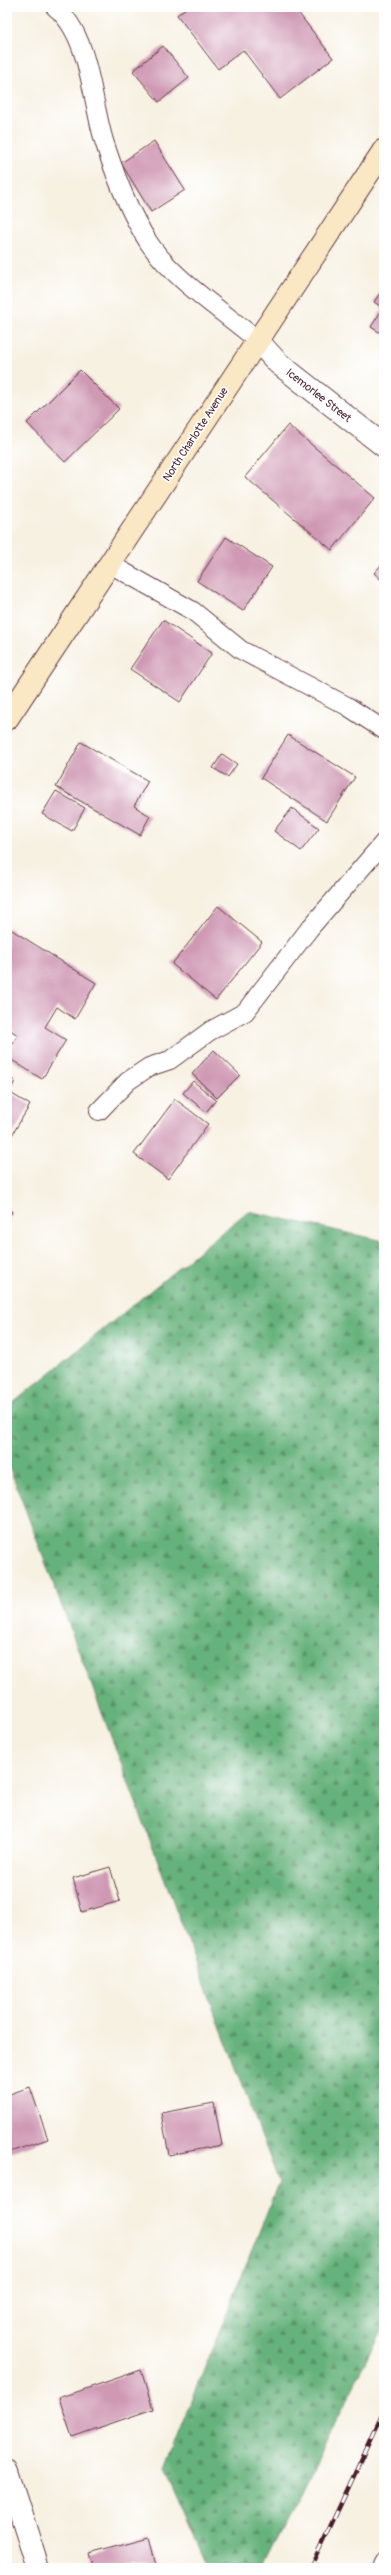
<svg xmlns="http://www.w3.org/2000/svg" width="391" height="2575" font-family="Pangolin,sans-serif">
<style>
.forest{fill:url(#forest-firs);stroke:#586854}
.building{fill:#cf98b3}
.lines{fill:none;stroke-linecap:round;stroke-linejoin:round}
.service-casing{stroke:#643e46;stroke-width:20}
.minor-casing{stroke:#643e46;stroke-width:24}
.secondary-casing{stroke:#643e46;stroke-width:24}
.service{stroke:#fff;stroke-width:18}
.minor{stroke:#fff;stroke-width:22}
.secondary{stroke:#fae7c3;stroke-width:22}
.rail-casing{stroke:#4a1f2b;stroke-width:4.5}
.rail{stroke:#fff;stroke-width:3;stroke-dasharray:9;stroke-linecap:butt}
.labels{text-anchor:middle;stroke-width:3.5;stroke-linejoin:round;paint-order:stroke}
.street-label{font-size:11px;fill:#4a1f2b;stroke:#fff}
</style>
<defs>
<pattern id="forest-firs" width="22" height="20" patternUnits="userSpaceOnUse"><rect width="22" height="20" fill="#66b27c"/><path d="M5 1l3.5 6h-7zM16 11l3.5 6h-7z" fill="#569066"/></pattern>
</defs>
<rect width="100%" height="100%" fill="#fff"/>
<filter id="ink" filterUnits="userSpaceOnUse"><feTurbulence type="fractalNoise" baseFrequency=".025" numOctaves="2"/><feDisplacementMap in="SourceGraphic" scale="8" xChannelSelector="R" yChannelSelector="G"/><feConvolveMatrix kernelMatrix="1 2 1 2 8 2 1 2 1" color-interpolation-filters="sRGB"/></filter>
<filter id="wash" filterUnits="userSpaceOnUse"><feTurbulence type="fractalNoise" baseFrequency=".012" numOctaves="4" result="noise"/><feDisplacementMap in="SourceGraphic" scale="16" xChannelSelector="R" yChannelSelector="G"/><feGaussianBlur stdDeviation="0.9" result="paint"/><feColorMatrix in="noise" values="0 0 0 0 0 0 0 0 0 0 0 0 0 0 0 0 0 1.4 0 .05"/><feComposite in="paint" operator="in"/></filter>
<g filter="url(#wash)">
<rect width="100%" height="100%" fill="#f7f1e2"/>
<path class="forest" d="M 248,1211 L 384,1241 L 384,2324 L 264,2568 L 207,2568 L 164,2470 L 279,2182 L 7,1461 L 7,1408 Z"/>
<g id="blocks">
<g class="building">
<path d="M 187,7 L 294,7 L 333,58 L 280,99 L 243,50 L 218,69 L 177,15 Z"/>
<path d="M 163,46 L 189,78 L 159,102 L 133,71 Z"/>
<path d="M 154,141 L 185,190 L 151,212 L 121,163 Z"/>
<path d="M 384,287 L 384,335 L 371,327 L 383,308 L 374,302 Z"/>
<path d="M 80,370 L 119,409 L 65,462 L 27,423 Z"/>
<path d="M 288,425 L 375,498 L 332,550 L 245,477 Z"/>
<path d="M 226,537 L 272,567 L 243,611 L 197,581 Z"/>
<path d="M 384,562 L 384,582 L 374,573 Z"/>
<path d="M 163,620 L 212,653 L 180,702 L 130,669 Z"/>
<path d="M 288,735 L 355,777 L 327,821 L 261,778 Z"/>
<path d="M 81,742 L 148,781 L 134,806 L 150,816 L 140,835 L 56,787 Z"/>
<path d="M 222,754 L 237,764 L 228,777 L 213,768 Z"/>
<path d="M 56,791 L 85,808 L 72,831 L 42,814 Z"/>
<path d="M 292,808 L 319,828 L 301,851 L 274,831 Z"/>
<path d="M 218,906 L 262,942 L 216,1000 L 172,964 Z"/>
<path d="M 7,927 L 96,983 L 75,1019 L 57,1007 L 45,1027 L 66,1040 L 42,1079 L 7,1057 L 7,1053 L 18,1035 L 7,1028 Z"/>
<path d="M 214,1050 L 240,1075 L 217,1098 L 192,1074 Z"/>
<path d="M 7,1076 L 15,1081 L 9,1092 L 30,1105 L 9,1140 L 7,1138 Z"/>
<path d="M 193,1081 L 216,1100 L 206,1112 L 183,1093 Z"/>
<path d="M 175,1099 L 208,1124 L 168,1179 L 134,1154 Z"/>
<path d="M 7,1209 L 12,1212 L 7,1220 Z"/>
<path d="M 110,1867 L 120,1901 L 82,1912 L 73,1878 Z"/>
<path d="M 30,2087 L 48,2139 L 7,2153 L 7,2095 Z"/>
<path d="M 214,2103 L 222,2145 L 169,2155 L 161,2113 Z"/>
<path d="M 141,2370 L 153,2409 L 72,2437 L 59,2398 Z"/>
<path d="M 149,2538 L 157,2568 L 93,2568 L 89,2554 Z"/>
</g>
</g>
</g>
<g filter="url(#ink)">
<use href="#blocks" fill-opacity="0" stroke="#643e46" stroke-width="1"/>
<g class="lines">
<g class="service-casing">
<g id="service">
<path d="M 55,7 C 91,36 91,102 105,144 C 116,178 130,214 149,243 C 173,279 224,312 257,340"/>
<path d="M 110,564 L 193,611 L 241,650 L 347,706 L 384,730"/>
<path d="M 99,1111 L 128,1081 L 149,1067 L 170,1060 L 210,1031 L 245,1012 L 310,928 L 384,842"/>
<path d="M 382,2568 L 384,2563"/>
</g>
</g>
<g class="minor-casing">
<g id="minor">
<path d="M 257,340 L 278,363 L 384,446"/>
<path d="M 7,2471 L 38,2568"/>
</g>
</g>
<g class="secondary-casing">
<path id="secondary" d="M 7,719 L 384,150"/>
</g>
<use href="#service" class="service"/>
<use href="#minor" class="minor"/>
<use href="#secondary" class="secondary"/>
<g class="rail-casing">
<path id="rail" d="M 311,2568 L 384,2411"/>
</g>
<use href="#rail" class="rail"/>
</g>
</g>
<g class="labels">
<g class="street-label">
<text transform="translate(319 395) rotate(38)" y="4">Icemorlee Street</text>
<text transform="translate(195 434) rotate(-57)" y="4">North Charlotte Avenue</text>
</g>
</g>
<rect width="391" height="2575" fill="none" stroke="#fff" stroke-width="24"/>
</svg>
